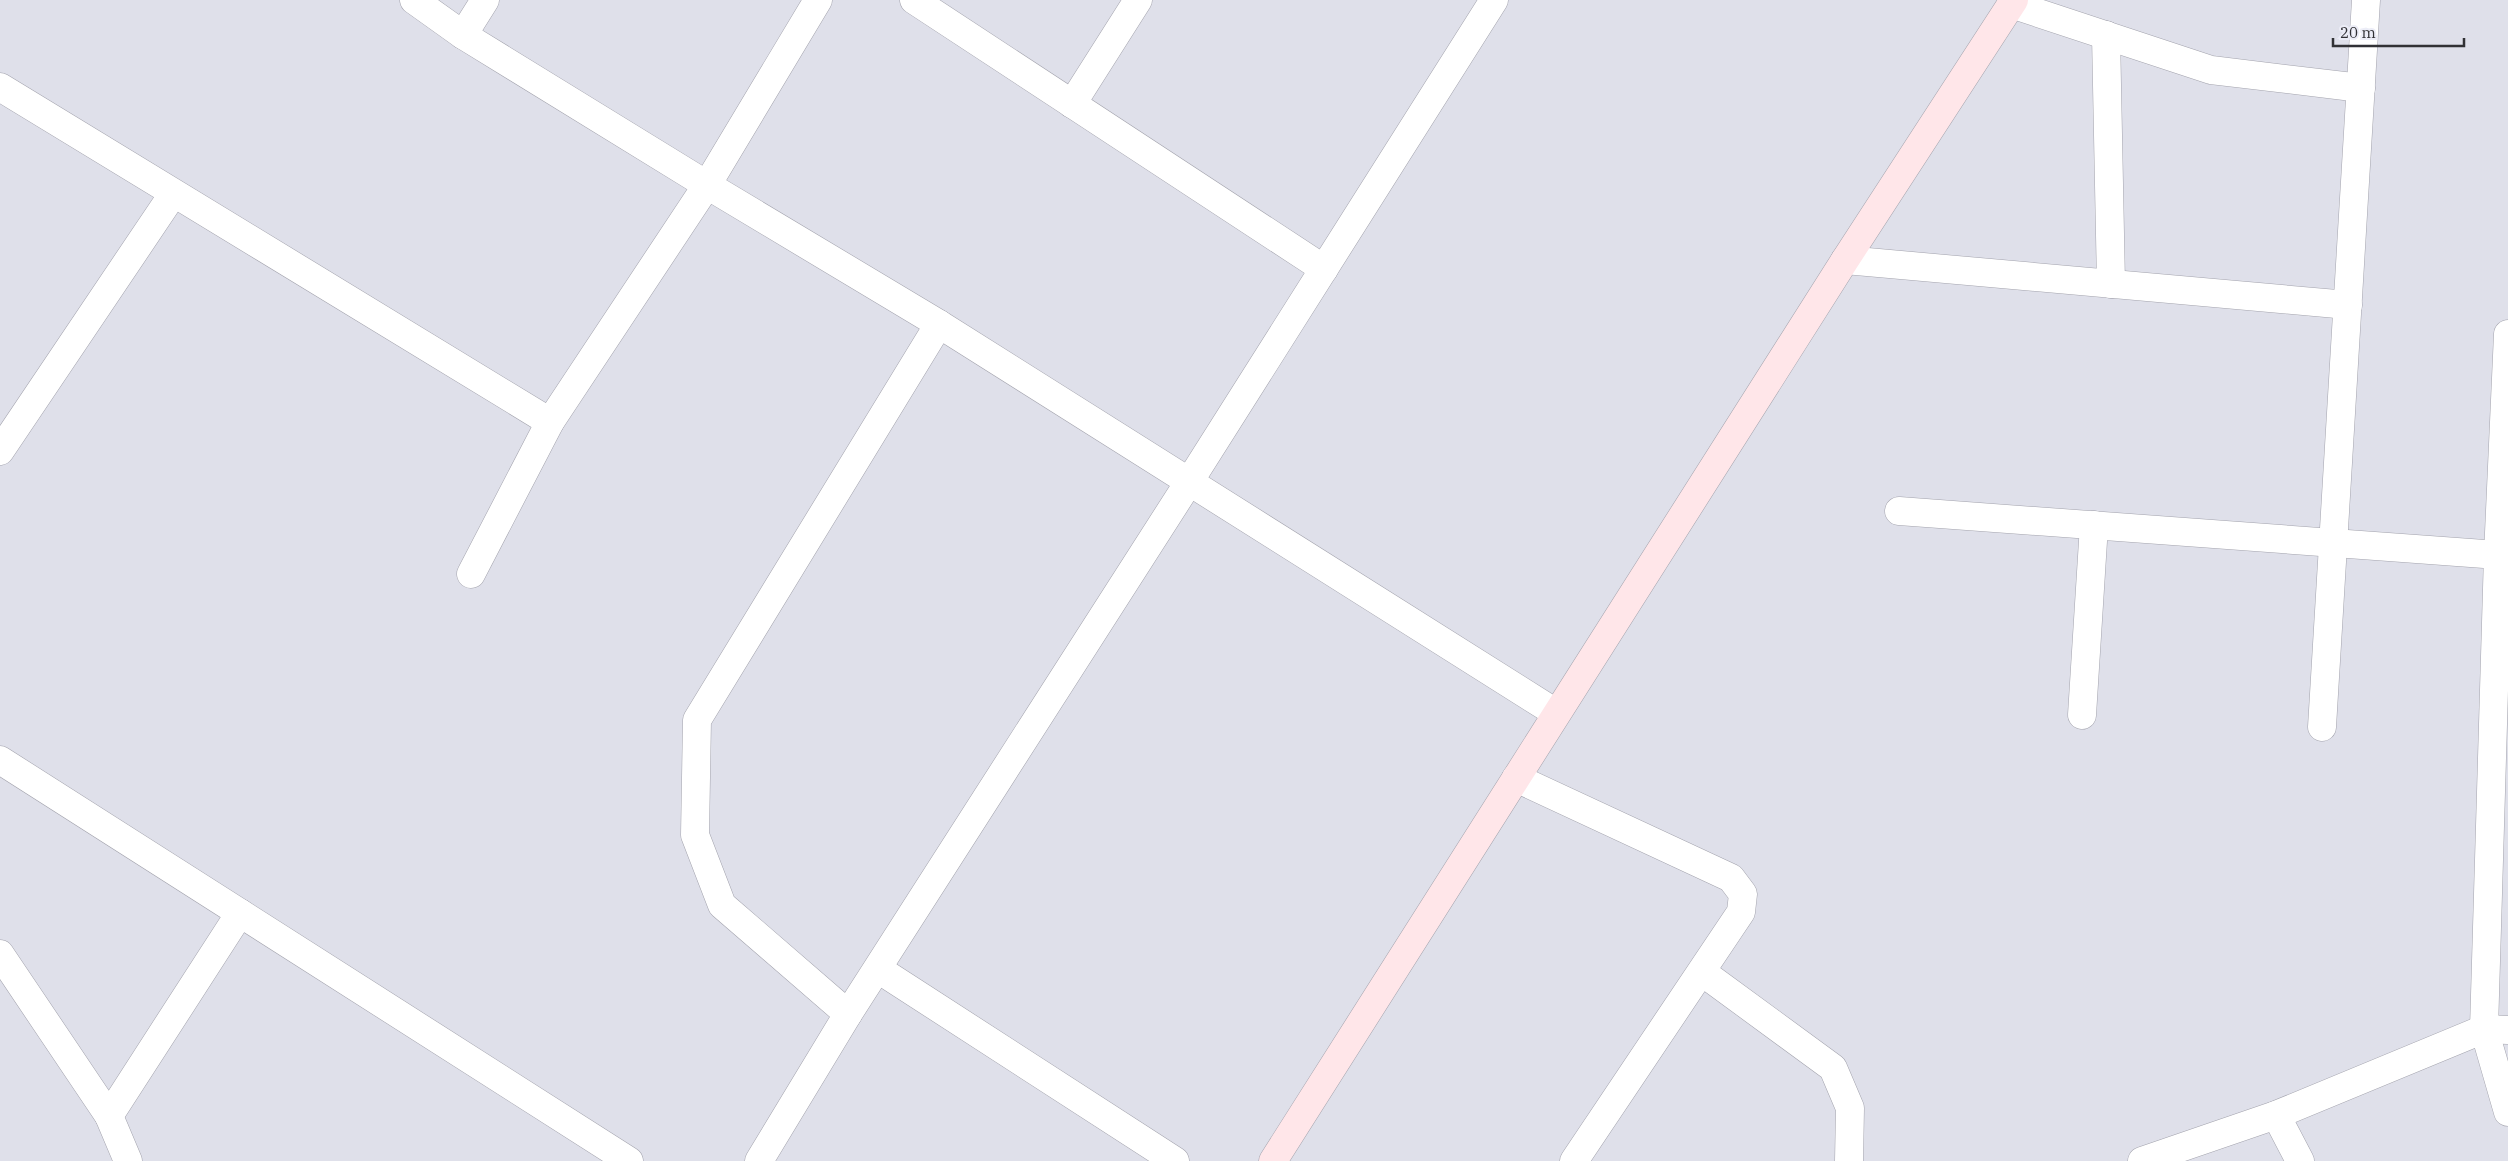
<svg xmlns="http://www.w3.org/2000/svg" width="2508" height="1161" font-family="'IBM Plex Serif',serif">
<style>
.lines{fill:none;stroke-linecap:round;stroke-linejoin:round}
.street-casing{stroke:#a3a3ad;stroke-width:29}
.secondary-casing{stroke:#a3a3ad;stroke-width:29}
.street{stroke:#fff;stroke-width:28}
.secondary{stroke:#ffe6e9;stroke-width:28}
</style>
<rect width="100%" height="100%" fill="#dfe0ea"/>
<g class="lines">
<g class="street-casing">
<g id="street">
<path d="M 414,0 L 463,35 L 707,185 L 939,324 L 1556,713"/>
<path d="M 914,0 L 1324,269"/>
<path d="M 2011,4 L 2211,70 L 2361,88"/>
<path d="M 463,35 L 485,0"/>
<path d="M 2106,35 L 2111,284"/>
<path d="M 0,87 L 550,422"/>
<path d="M 1072,104 L 1138,0"/>
<path d="M 1845,260 L 2348,305"/>
<path d="M 2508,334 L 2498,555 L 2484,1029 L 2508,1112"/>
<path d="M 0,451 L 173,194"/>
<path d="M 1899,511 L 2498,555"/>
<path d="M 471,574 L 550,422 L 707,185 L 818,0"/>
<path d="M 2082,715 L 2094,525"/>
<path d="M 2322,727 L 2366,0"/>
<path d="M 0,760 L 629,1161"/>
<path d="M 1516,778 L 1731,878 L 1743,894 L 1741,912 L 1574,1161"/>
<path d="M 0,954 L 109,1116 L 128,1161"/>
<path d="M 878,969 L 1175,1161"/>
<path d="M 1702,972 L 1833,1068 L 1850,1108 L 1849,1161"/>
<path d="M 848,1014 L 722,905 L 695,835 L 697,720 L 939,324"/>
<path d="M 2276,1115 L 2300,1161"/>
<path d="M 109,1116 L 240,913"/>
<path d="M 759,1161 L 848,1014 L 1189,482 L 1494,0"/>
<path d="M 2142,1161 L 2276,1115 L 2484,1029 L 2508,1030"/>
</g>
</g>
<g class="secondary-casing">
<path id="secondary" d="M 1273,1161 L 1845,260 L 2014,0"/>
</g>
<use href="#street" class="street"/>
<use href="#secondary" class="secondary"/>
</g>
<path d="M2333 38v8h131v-8" fill="none" stroke="#313135" stroke-width="2.5"/>
<text x="2340" y="38" font-size="15" fill="#313135" stroke="#ecedf7" stroke-width="4" paint-order="stroke">20 m</text>
</svg>
